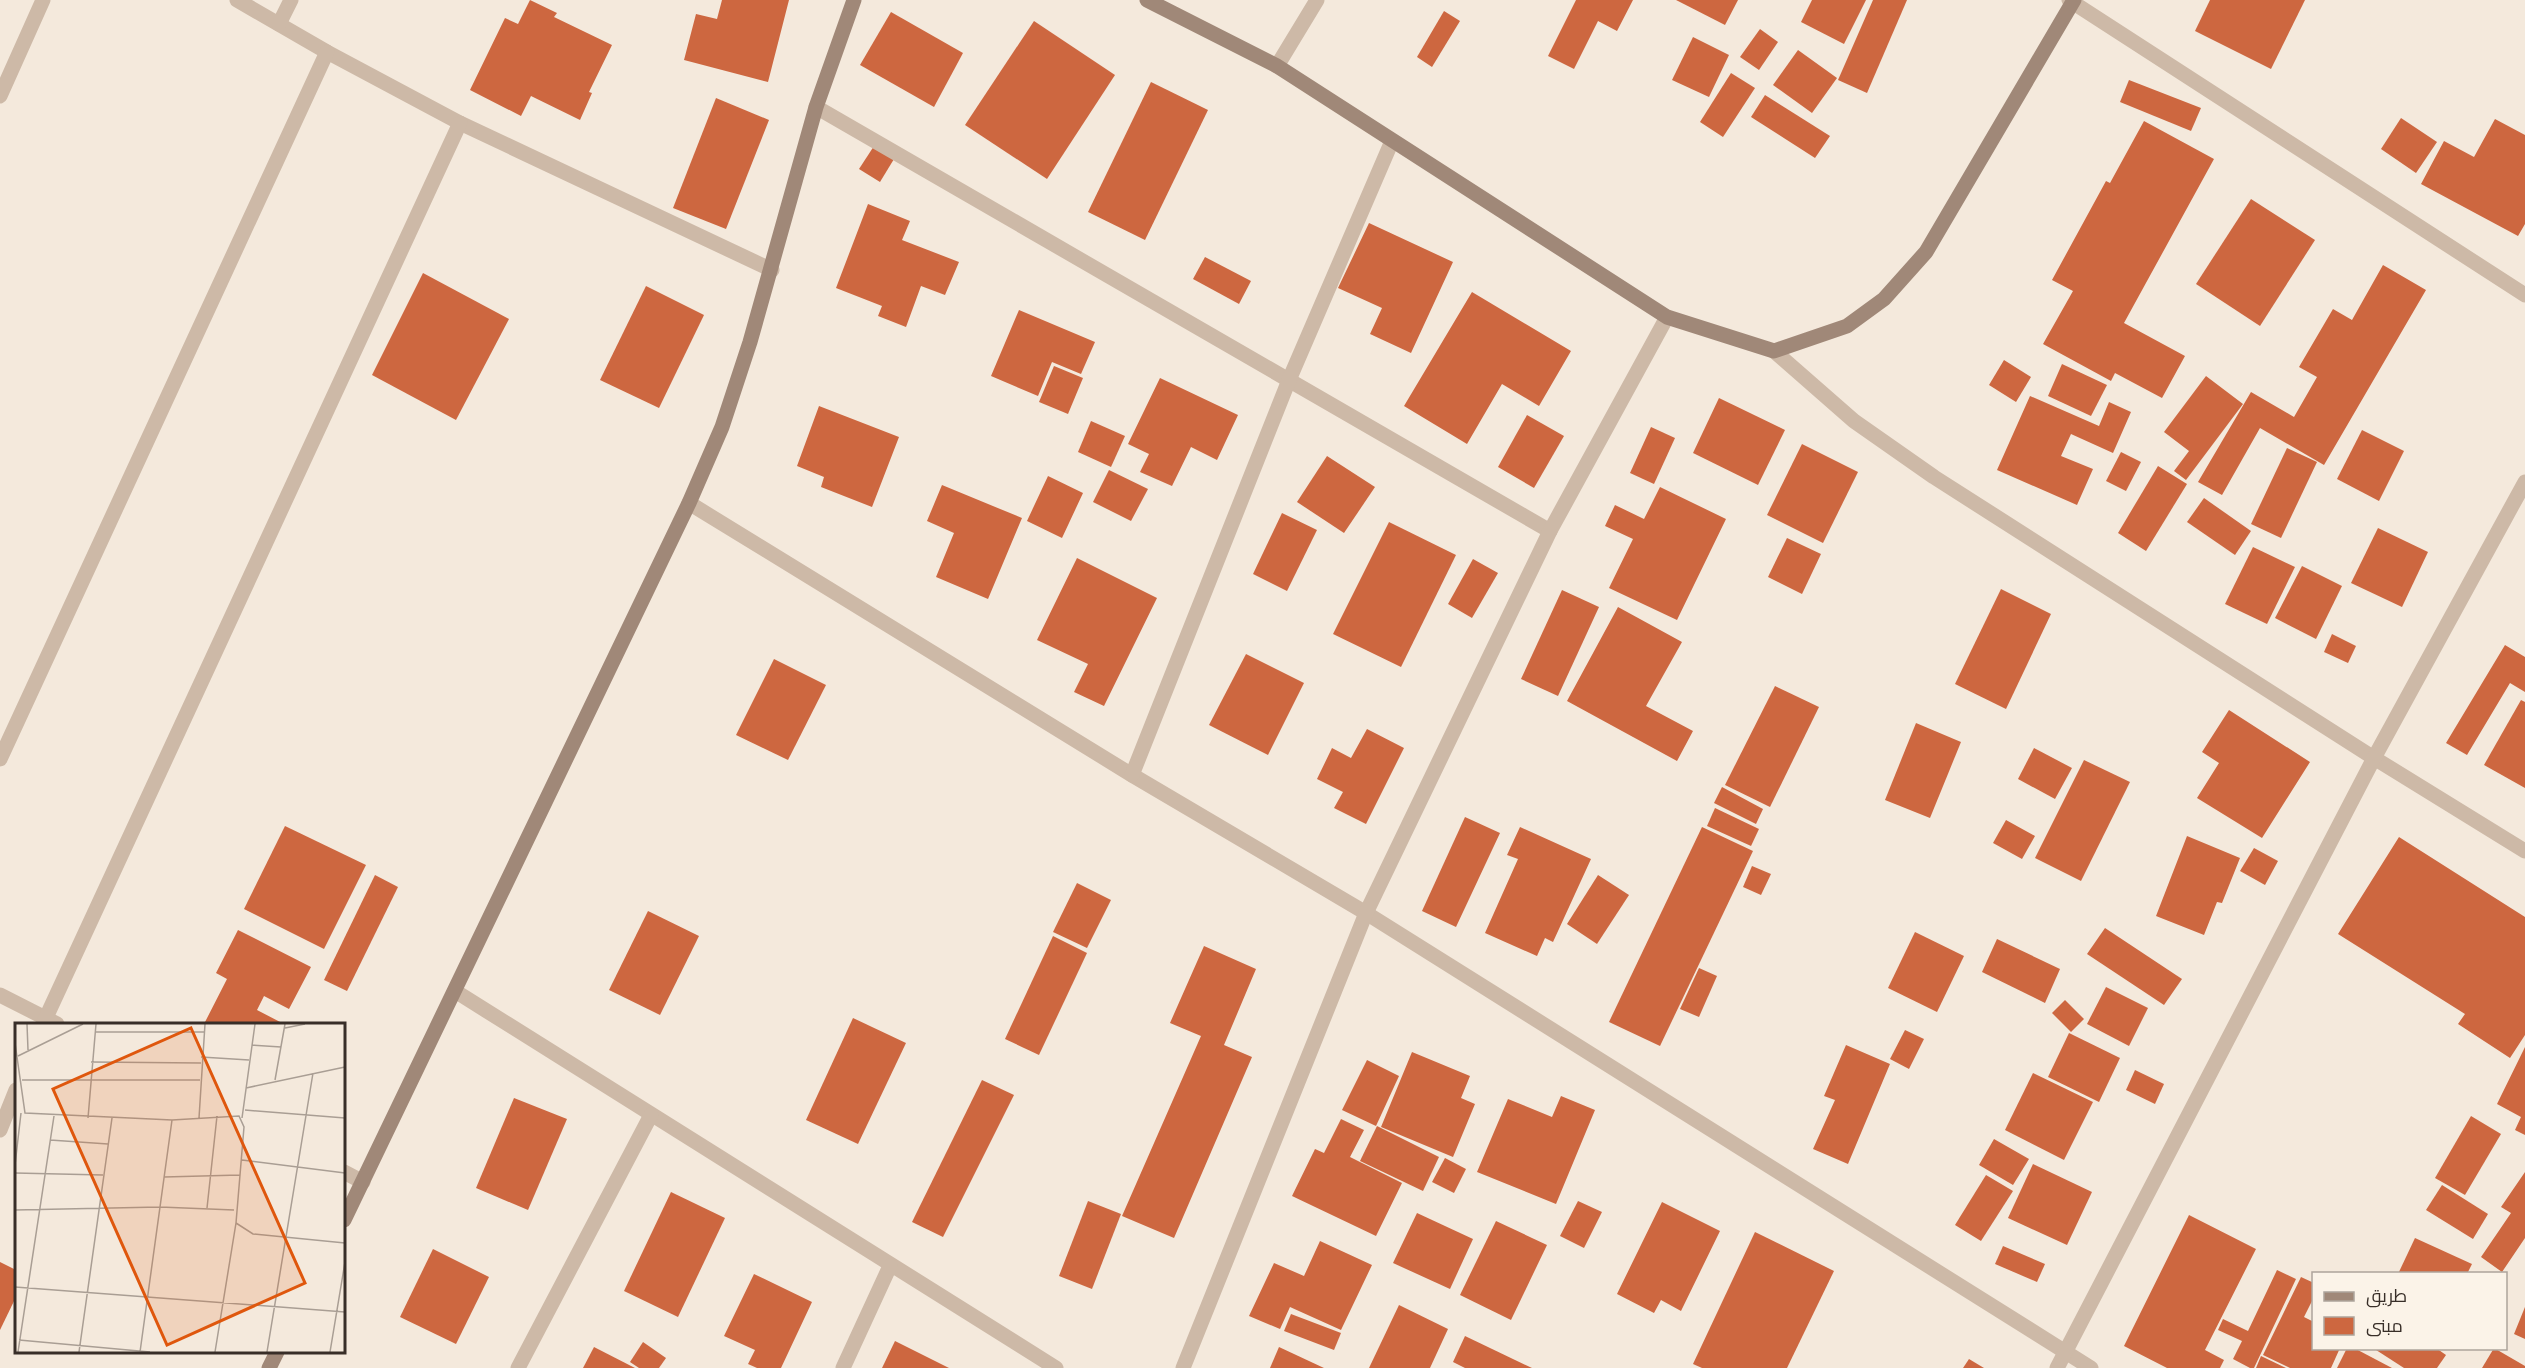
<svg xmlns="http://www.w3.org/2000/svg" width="2525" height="1368" font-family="Figtree,Cairo,sans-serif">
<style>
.building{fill:#cd6740}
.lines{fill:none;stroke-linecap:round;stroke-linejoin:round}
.minor{stroke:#cdb9a7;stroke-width:15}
.secondary{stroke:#a08878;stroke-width:15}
.inset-road{fill:none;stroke:#a99e94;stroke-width:1.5}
.view{fill:#df570d;fill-opacity:0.15;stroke:#df570d;stroke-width:3}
.inset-edge{fill:none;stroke:#382e28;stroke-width:3}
</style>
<rect width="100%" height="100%" fill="#f4e9dc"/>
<g class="building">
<path d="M 530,0 L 557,13 L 554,17 L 612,45 L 589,92 L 592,93 L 580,120 L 531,96 L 521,116 L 470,90 L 505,18 L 518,24 Z"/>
<path d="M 722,0 L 789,0 L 768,82 L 684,60 L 696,14 L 717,19 Z"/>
<path d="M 1576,0 L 1633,0 L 1617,31 L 1598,21 L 1574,69 L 1548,56 Z"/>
<path d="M 1676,0 L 1738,0 L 1725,25 Z"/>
<path d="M 1812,0 L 1866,0 L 1844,44 L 1801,22 Z"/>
<path d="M 1873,0 L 1907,0 L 1867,93 L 1838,80 Z"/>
<path d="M 2210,0 L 2305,0 L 2271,69 L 2195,31 Z"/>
<path d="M 1444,11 L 1460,21 L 1432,67 L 1417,57 Z"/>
<path d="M 891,12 L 963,53 L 934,107 L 860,65 Z"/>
<path d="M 1034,21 L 1115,75 L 1047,179 L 965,125 Z"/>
<path d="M 1760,29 L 1778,42 L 1759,70 L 1740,57 Z"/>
<path d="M 1693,37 L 1729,55 L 1709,97 L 1672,80 Z"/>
<path d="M 1798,50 L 1837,78 L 1812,113 L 1773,85 Z"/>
<path d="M 1731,73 L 1755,88 L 1723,137 L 1700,122 Z"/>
<path d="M 2129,80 L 2201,108 L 2191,131 L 2120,102 Z"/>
<path d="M 1151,82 L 1208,110 L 1145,240 L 1088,212 Z"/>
<path d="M 1765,95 L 1830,136 L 1815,158 L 1751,117 Z"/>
<path d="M 716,98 L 769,120 L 726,229 L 673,208 Z"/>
<path d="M 2401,118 L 2437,142 L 2416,173 L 2381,149 Z"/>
<path d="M 2495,119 L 2525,135 L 2525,224 L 2518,236 L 2421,184 L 2444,141 L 2474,157 Z"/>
<path d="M 2144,121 L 2214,159 L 2124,323 L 2185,356 L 2162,398 L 2115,373 L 2111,381 L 2043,344 L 2073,291 L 2052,280 L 2106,181 L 2110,183 Z"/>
<path d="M 874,146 L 894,159 L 880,182 L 859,169 Z"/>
<path d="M 2251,199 L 2315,240 L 2260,326 L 2196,284 Z"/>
<path d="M 868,204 L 910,221 L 902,240 L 959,262 L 945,295 L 921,286 L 906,327 L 878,316 L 882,306 L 836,288 Z"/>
<path d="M 1369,223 L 1453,262 L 1411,353 L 1370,334 L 1382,308 L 1338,288 Z"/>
<path d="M 1205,257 L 1251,281 L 1239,304 L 1193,279 Z"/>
<path d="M 2383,265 L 2426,290 L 2324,465 L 2260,428 L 2222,495 L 2198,482 L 2251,392 L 2294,417 L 2317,377 L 2299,367 L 2333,309 L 2352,320 Z"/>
<path d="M 423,273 L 509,319 L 456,420 L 372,375 Z"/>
<path d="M 646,286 L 704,315 L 659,408 L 600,380 Z"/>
<path d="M 1472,292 L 1571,351 L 1539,406 L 1502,384 L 1467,444 L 1404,406 Z"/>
<path d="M 1019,310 L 1095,342 L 1081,374 L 1052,362 L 1038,396 L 991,376 Z"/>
<path d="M 2004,360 L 2031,377 L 2016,402 L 1989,385 Z"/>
<path d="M 2062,364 L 2107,385 L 2091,416 L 2048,396 Z"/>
<path d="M 1054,366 L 1083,378 L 1068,414 L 1039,402 Z"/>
<path d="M 2206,376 L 2243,404 L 2186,480 L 2174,471 L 2189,451 L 2164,432 Z"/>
<path d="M 1160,378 L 1238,415 L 1217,460 L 1191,447 L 1172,486 L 1140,472 L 1149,454 L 1128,444 Z"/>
<path d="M 2030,396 L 2099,426 L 2109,402 L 2131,412 L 2113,453 L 2071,434 L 2061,456 L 2093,469 L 2077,505 L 1997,470 Z"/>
<path d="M 1719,398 L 1785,430 L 1758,485 L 1693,453 Z"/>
<path d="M 819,406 L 899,437 L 872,507 L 821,487 L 824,477 L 797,466 Z"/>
<path d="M 1527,415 L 1564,436 L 1534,488 L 1498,467 Z"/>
<path d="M 1091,421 L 1125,436 L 1111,467 L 1078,452 Z"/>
<path d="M 1651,427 L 1675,438 L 1654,484 L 1630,473 Z"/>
<path d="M 2362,430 L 2404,451 L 2379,501 L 2337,479 Z"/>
<path d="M 1802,444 L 1858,472 L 1823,543 L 1767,515 Z"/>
<path d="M 2287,448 L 2317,462 L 2281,538 L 2251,524 Z"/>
<path d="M 2121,452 L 2141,462 L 2126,491 L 2106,481 Z"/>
<path d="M 1327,456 L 1375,487 L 1344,533 L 1297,502 Z"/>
<path d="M 2158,466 L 2187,484 L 2146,551 L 2118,533 Z"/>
<path d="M 1109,470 L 1148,489 L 1131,521 L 1093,502 Z"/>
<path d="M 1048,476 L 1083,493 L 1062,538 L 1027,521 Z"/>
<path d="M 942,485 L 1022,518 L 988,599 L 936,577 L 954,533 L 927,521 Z"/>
<path d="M 1660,487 L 1726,519 L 1677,620 L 1609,588 L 1633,539 L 1605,526 L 1615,505 L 1644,519 Z"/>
<path d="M 2204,498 L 2251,531 L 2235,555 L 2187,522 Z"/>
<path d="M 1282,513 L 1317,530 L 1287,591 L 1253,574 Z"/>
<path d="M 1389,522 L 1456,555 L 1401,667 L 1333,634 Z"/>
<path d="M 2378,528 L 2428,552 L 2402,607 L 2351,583 Z"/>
<path d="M 1787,538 L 1821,554 L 1802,594 L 1768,577 Z"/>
<path d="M 2253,547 L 2295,567 L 2267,624 L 2225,604 Z"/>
<path d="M 1077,558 L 1157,598 L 1104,706 L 1074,692 L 1088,664 L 1037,640 Z"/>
<path d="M 1473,559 L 1498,573 L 1472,618 L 1448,604 Z"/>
<path d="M 2302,566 L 2342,586 L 2316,639 L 2275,618 Z"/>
<path d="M 2001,589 L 2051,614 L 2006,709 L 1955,684 Z"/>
<path d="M 1562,590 L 1599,607 L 1558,696 L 1521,679 Z"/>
<path d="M 1618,607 L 1682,642 L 1646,706 L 1693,731 L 1677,761 L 1567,701 Z"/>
<path d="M 2332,634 L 2356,646 L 2348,663 L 2324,652 Z"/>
<path d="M 2505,645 L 2525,657 L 2525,692 L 2510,683 L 2467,755 L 2446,743 Z"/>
<path d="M 1246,654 L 1304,683 L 1268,755 L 1209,725 Z"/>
<path d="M 774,659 L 826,685 L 788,760 L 736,735 Z"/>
<path d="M 1775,686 L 1819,707 L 1770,807 L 1725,785 Z"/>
<path d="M 2521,700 L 2525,702 L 2525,788 L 2484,765 Z"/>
<path d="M 2229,710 L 2310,762 L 2262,838 L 2197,798 L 2219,763 L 2202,752 Z"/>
<path d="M 1916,723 L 1961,742 L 1930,818 L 1885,800 Z"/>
<path d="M 1367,729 L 1404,748 L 1366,824 L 1334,808 L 1343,792 L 1317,779 L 1332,748 L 1351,758 Z"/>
<path d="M 2034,748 L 2072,768 L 2055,799 L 2018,779 Z"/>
<path d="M 2084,760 L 2130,782 L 2081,881 L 2035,858 Z"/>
<path d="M 1722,787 L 1763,809 L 1756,824 L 1714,803 Z"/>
<path d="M 1715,808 L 1759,829 L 1751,846 L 1707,826 Z"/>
<path d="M 1465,817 L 1500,833 L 1456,927 L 1422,911 Z"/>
<path d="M 2006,820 L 2035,836 L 2022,859 L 1993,843 Z"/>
<path d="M 285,826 L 366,865 L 324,949 L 244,909 Z"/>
<path d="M 1520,827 L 1591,859 L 1553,942 L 1545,938 L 1537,956 L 1485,933 L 1518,859 L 1507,855 Z"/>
<path d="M 1702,827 L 1753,851 L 1660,1046 L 1609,1022 Z"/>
<path d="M 2187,836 L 2240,858 L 2222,903 L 2217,902 L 2204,935 L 2156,916 Z"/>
<path d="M 2399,837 L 2525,917 L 2525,1035 L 2510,1058 L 2458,1024 L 2465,1014 L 2338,934 Z"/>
<path d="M 2254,848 L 2278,861 L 2265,885 L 2240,871 Z"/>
<path d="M 1752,866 L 1771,874 L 1761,895 L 1743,887 Z"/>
<path d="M 375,875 L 398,887 L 347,991 L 324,980 Z"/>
<path d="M 1598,875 L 1629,895 L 1597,944 L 1567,924 Z"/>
<path d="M 1077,883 L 1111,900 L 1087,948 L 1053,932 Z"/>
<path d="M 648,911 L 699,936 L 660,1015 L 609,990 Z"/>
<path d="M 2105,928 L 2182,979 L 2164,1005 L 2087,954 Z"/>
<path d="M 238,930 L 311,967 L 289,1009 L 264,996 L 257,1010 L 284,1024 L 204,1024 L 227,979 L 216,973 Z"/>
<path d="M 1915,932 L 1964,956 L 1937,1012 L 1888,988 Z"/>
<path d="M 1053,936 L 1087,953 L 1039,1055 L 1005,1039 Z"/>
<path d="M 1997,939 L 2060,969 L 2045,1003 L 1982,972 Z"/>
<path d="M 1204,946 L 1256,969 L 1224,1045 L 1252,1057 L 1174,1238 L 1122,1216 L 1201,1036 L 1170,1023 Z"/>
<path d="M 1699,968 L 1717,976 L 1699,1017 L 1680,1009 Z"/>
<path d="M 2106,987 L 2148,1008 L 2129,1046 L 2087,1024 Z"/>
<path d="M 2065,1000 L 2084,1019 L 2071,1032 L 2052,1013 Z"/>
<path d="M 853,1018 L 906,1043 L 858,1144 L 806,1120 Z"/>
<path d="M 1905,1030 L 1924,1039 L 1909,1069 L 1890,1059 Z"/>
<path d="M 2069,1033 L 2120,1058 L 2099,1102 L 2048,1077 Z"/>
<path d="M 1846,1045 L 1890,1064 L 1848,1164 L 1813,1149 L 1835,1100 L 1824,1096 Z"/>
<path d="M 2525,1047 L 2525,1135 L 2515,1130 L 2521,1117 L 2497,1104 Z"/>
<path d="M 1412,1052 L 1470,1076 L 1461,1098 L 1475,1104 L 1453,1157 L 1381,1127 Z"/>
<path d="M 1367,1060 L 1399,1076 L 1376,1126 L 1342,1110 Z"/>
<path d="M 2135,1070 L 2164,1084 L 2155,1104 L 2126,1090 Z"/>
<path d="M 2033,1073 L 2093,1102 L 2064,1160 L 2005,1130 Z"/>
<path d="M 982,1080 L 1014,1095 L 943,1237 L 912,1222 Z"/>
<path d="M 1561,1096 L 1595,1110 L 1556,1204 L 1477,1172 L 1508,1099 L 1552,1117 Z"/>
<path d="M 514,1098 L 567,1119 L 528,1210 L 476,1188 Z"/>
<path d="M 2471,1116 L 2501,1134 L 2465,1195 L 2435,1178 Z"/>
<path d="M 1341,1119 L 1364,1130 L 1350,1157 L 1402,1183 L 1376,1236 L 1292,1196 L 1315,1149 L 1324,1153 Z"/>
<path d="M 1377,1126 L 1439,1157 L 1423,1191 L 1360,1161 Z"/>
<path d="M 1994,1139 L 2029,1159 L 2013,1185 L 1979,1165 Z"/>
<path d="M 1445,1158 L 1466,1169 L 1454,1193 L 1432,1182 Z"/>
<path d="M 2033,1164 L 2092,1192 L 2067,1245 L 2008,1218 Z"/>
<path d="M 2525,1172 L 2525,1238 L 2502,1272 L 2481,1257 L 2511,1213 L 2501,1207 Z"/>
<path d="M 1986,1175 L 2013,1191 L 1981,1241 L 1955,1225 Z"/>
<path d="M 2442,1185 L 2488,1214 L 2473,1239 L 2426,1210 Z"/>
<path d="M 671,1192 L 725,1218 L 678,1317 L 624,1291 Z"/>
<path d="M 1088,1201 L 1121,1214 L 1092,1289 L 1059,1276 Z"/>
<path d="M 1578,1201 L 1602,1212 L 1584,1248 L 1560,1236 Z"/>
<path d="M 1662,1202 L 1720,1231 L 1681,1311 L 1661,1300 L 1654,1313 L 1617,1294 Z"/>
<path d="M 1417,1213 L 1473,1239 L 1450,1289 L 1393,1263 Z"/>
<path d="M 2189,1215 L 2256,1249 L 2205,1350 L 2224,1360 L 2220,1368 L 2167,1368 L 2124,1346 Z"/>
<path d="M 1496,1221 L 1547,1245 L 1511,1320 L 1460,1295 Z"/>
<path d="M 1755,1232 L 1834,1271 L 1787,1368 L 1702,1368 L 1693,1364 Z"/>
<path d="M 2415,1238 L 2472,1264 L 2467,1274 L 2398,1274 Z"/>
<path d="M 1320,1241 L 1372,1265 L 1341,1330 L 1290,1307 L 1280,1329 L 1249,1316 L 1274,1263 L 1304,1276 Z"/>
<path d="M 2003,1246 L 2045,1264 L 2037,1282 L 1995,1264 Z"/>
<path d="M 433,1249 L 489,1277 L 456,1344 L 400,1317 Z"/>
<path d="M 0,1262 L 16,1270 L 16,1297 L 0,1330 Z"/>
<path d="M 2277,1270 L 2296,1279 L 2254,1368 L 2250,1368 L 2233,1359 L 2242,1341 L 2218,1330 L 2223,1319 L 2248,1331 Z"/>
<path d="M 754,1274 L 812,1302 L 781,1368 L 757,1368 L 748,1364 L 755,1350 L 724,1336 Z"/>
<path d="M 2301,1277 L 2314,1283 L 2314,1297 L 2304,1317 L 2314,1322 L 2314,1348 L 2340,1348 L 2331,1368 L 2290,1368 L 2263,1355 Z"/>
<path d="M 1399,1305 L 1448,1329 L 1430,1368 L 1369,1368 Z"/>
<path d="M 2525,1307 L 2525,1339 L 2514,1334 Z"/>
<path d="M 1291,1314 L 1341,1333 L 1334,1350 L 1284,1331 Z"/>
<path d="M 1465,1336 L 1532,1368 L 1465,1368 L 1453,1362 Z"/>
<path d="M 895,1341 L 949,1368 L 882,1368 Z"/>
<path d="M 643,1342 L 666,1358 L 659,1368 L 639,1368 L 630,1362 Z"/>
<path d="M 594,1347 L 635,1368 L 583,1368 Z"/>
<path d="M 1279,1347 L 1324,1368 L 1270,1368 Z"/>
<path d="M 2347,1348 L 2354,1348 L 2392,1368 L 2337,1368 Z"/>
<path d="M 2373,1348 L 2436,1348 L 2446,1355 L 2437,1368 L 2404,1368 Z"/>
<path d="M 2494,1348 L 2525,1366 L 2525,1368 L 2482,1368 Z"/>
<path d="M 2261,1356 L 2286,1368 L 2256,1368 Z"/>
<path d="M 1969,1359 L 1984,1368 L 1963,1368 Z"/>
</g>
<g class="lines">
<g class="minor">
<path d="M 237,0 L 327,52 L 460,123 L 772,270"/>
<path d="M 2069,0 L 2525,295"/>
<path d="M 279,24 L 291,0"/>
<path d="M 1277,66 L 1317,0"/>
<path d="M 0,96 L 43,0"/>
<path d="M 816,107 L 1550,531"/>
<path d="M 1774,351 L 1854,421 L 1934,477 L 2374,758 L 2525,851"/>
<path d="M 689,503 L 1132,775 L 1366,913 L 2091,1368"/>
<path d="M 0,759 L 327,52"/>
<path d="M 1132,775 L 1289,380 L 1392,141"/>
<path d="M 455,991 L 1056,1368"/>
<path d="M 0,995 L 57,1024"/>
<path d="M 43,1024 L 460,123"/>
<path d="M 0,1130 L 16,1090"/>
<path d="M 344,1172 L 363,1182"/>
<path d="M 518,1368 L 651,1115"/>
<path d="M 843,1368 L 890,1266"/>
<path d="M 1183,1368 L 1366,913 L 1550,531 L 1667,317"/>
<path d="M 2057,1368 L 2374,758 L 2525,482"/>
</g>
<g class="secondary">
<path d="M 1147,0 L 1277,66 L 1667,317 L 1774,351 L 1847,326 L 1884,299 L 1926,252 L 2074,0"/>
<path d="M 344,1220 L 689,503 L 722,427 L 750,342 L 816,107 L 854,0"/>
<path d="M 269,1368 L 277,1352"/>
</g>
</g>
<g transform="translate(15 1023)">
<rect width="330" height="330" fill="#f4e9dc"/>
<path class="inset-road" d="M 12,1 L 13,27M 270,5 L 290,1M 80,9 L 189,9M 0,20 L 10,90 L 157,97 L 224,93 L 229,104 L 221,200 L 238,211 L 330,220M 237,22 L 266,24M 3,33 L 68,1M 186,34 L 234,37M 76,39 L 186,40M 7,57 L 185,57M 260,57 L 270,1M 231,65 L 330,44M 230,87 L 330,95M 73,95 L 81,1M 184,95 L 190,1M 227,95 L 240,1M 35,117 L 93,121M 227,137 L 330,150M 0,142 L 6,90M 0,150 L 88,152M 149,154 L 225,152M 192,185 L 202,93M 0,187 L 145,184 L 219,187M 0,264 L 330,289M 4,317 L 135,329M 3,329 L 39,93M 64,329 L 97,95M 125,329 L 157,97M 200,329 L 221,200M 252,329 L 298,50M 315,329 L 330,239"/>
<path class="view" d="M 176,5 L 290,260 L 152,322 L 38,66 Z"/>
<rect width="330" height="330" class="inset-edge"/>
</g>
<rect x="2312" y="1272" width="195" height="78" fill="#fbf3e8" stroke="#ada49b" stroke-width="1.5"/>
<rect x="2324" y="1292" width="30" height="9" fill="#a08878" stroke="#ada49b" stroke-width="1.5"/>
<text x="2366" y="1302" font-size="18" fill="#382e28">طريق</text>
<rect x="2324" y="1317" width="30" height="18" fill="#cd6740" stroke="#ada49b" stroke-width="1.5"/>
<text x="2366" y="1332" font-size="18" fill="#382e28">مبنى</text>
</svg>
